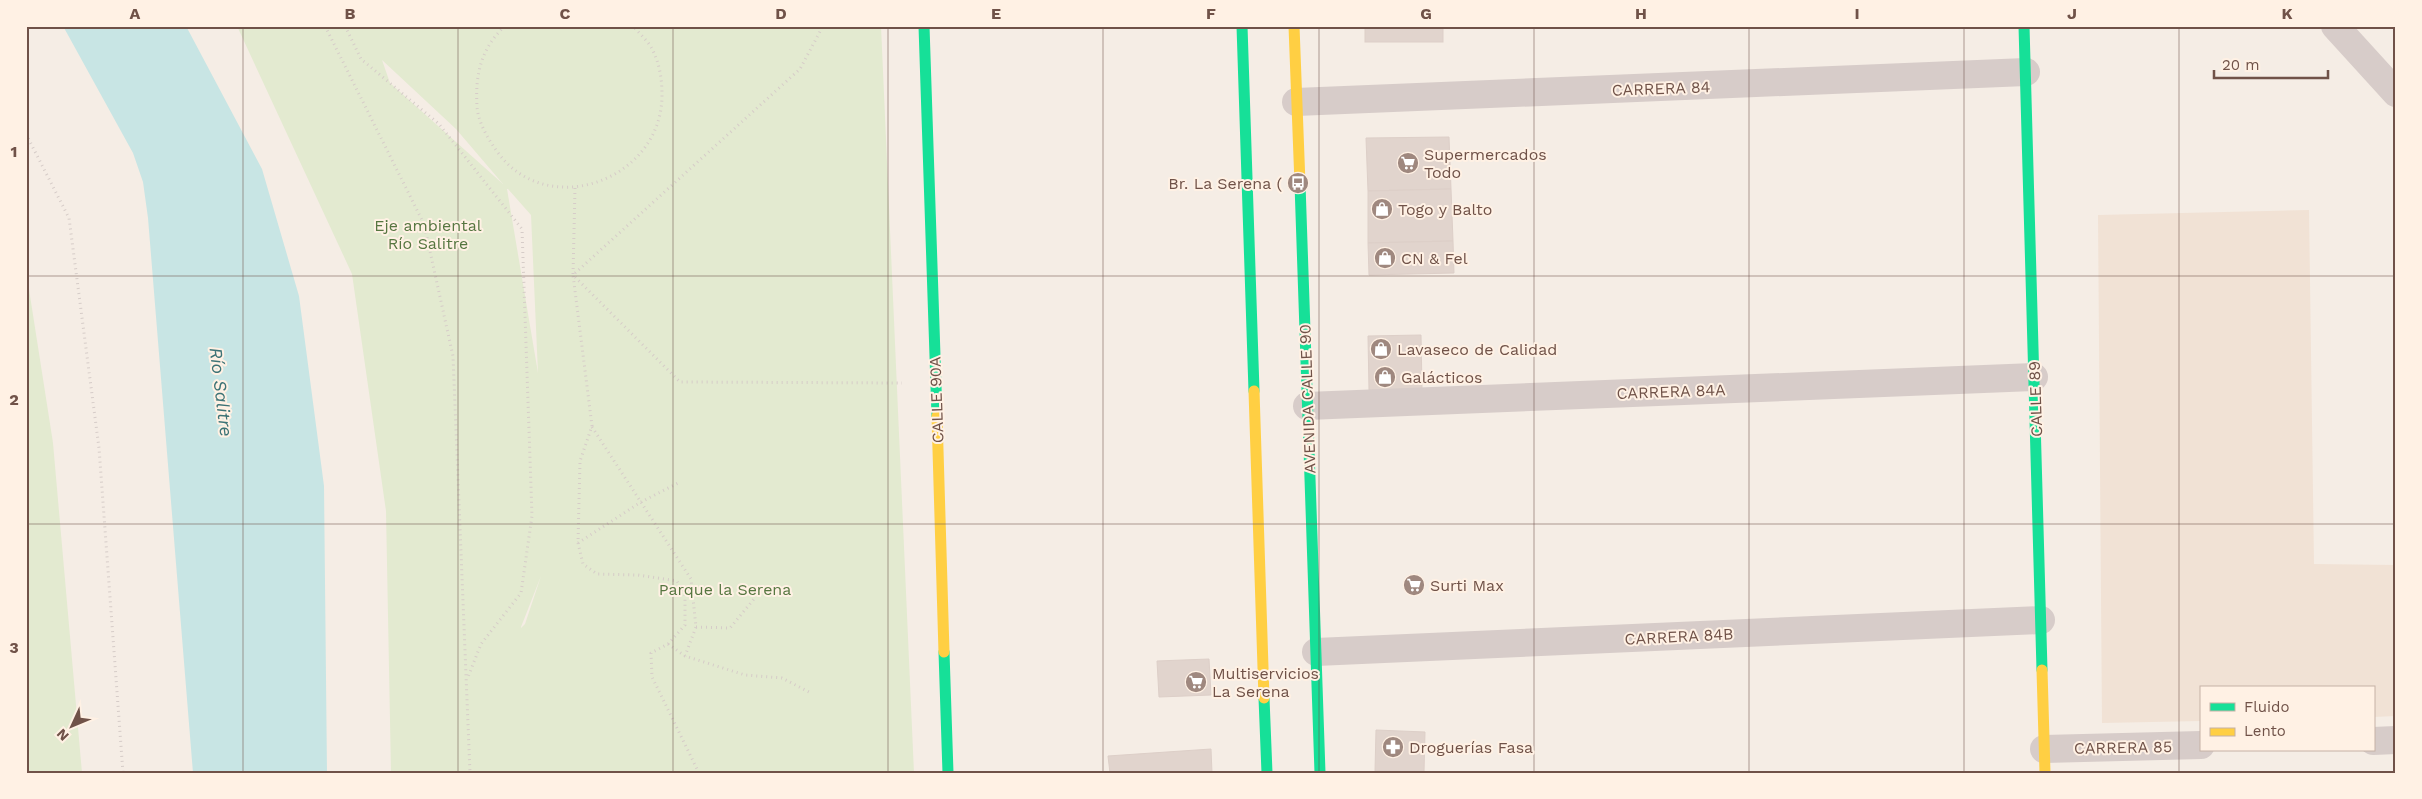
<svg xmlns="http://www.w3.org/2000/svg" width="2422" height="799" font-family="'Work Sans',sans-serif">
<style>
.residential{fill:#f1e2d5}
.green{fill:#e3ead0;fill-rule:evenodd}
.water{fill:#c8e5e4}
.building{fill:#e1d4cd;stroke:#ddcfc8}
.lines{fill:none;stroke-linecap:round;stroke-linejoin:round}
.path{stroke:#d6ccc8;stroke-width:3;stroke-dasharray:1 4;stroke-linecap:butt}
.street{stroke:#d7ccc9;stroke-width:28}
.fast{stroke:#16e098;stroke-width:11}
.slow{stroke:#ffcf43;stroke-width:11}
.grid{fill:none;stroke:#705248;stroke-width:1;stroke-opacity:0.55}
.labels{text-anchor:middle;stroke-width:4;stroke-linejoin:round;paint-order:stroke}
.street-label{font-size:16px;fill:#705248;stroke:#fff1e4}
.poi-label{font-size:16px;fill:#705248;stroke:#fff1e4;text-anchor:start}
.park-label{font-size:16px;fill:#567640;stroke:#fff1e4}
.water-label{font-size:18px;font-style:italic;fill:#3c7376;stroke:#fff1e4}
.neatline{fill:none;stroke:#705248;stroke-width:2}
.grid-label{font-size:16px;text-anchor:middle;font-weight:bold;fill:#705248}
</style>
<rect width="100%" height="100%" fill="#f5ede5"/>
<path class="residential" d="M 2309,210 L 2314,564 L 2396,565 L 2396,716 L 2373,717 L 2373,688 L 2201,688 L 2201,721 L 2102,723 L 2098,215 Z"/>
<g class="green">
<path d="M 237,26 L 881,26 L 914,773 L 391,773 L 386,511 L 352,274 ZM 382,60 L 456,129 L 503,184 L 390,83 ZM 508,189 L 531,215 L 538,373 L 507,189 ZM 541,576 L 525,624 L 521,628 L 521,627 Z"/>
<path d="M 26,270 L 53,443 L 82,773 L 26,773 Z"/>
</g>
<path class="water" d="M 63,26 L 186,26 L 262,169 L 299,296 L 324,486 L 327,773 L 193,773 L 148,218 L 143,182 L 133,153 Z"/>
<g class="building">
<rect x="1365" y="26" width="78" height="16"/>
<path d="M 1449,137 L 1451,189 L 1368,191 L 1366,138 Z"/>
<path d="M 1451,189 L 1453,241 L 1368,243 L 1368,191 Z"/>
<path d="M 1453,241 L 1454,273 L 1369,275 L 1368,243 Z"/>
<path d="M 1421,335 L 1422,389 L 1369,390 L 1368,336 Z"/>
<path d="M 1209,659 L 1211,695 L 1159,697 L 1157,661 Z"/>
<path d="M 1376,730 L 1425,732 L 1424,772 L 1375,771 Z"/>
<path d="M 1211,749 L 1212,773 L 1110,773 L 1108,756 Z"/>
</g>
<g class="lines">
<g class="path">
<path d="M 325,26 L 424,224 L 453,356 L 470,773"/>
<path d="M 345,26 L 361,59 L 439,124 L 522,229 L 532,516 L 521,593 L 481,644 L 468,677"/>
<path d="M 505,26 C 481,48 475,75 477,106 C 478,122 487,137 496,150 C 546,223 663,180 662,94 C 662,78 659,61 651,47 C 646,39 639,33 633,26"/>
<path d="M 26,134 L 69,218 L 99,448 L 123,773"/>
<path d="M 575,188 L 573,275 L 680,382 L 902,383"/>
<path d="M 592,427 L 691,579 L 696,627 L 685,656"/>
<path d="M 578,543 L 641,502 L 678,483"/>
<path d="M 696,627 L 730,628 L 754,599"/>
<path d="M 668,644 L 685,656 L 745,675 L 782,678 L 809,692"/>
<path d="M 699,773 L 652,677 L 651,653 L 668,644 L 685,625 L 685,595 L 677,581 L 638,575 L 597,574 L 583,564 L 578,543 L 580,461 L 592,426 L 573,275 L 800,69 L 823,26"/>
</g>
<g class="street">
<path d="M 2335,26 L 2396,93"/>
<path d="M 1296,102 L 2026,72"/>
<path d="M 1307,406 L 2034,377"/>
<path d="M 1316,652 L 2041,620"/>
<path d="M 2373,741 L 2396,740"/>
<path d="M 2044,749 L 2201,745"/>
</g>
<g class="fast">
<path d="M 924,26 L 937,416"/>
<path d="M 1242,26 L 1254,391"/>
<path d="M 2024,26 L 2042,670"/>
<path d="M 1300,184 L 1320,773"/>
<path d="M 944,652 L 948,773"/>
<path d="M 1264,698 L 1267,773"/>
</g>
<g class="slow">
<path d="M 1294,26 L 1300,184"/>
<path d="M 1254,391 L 1264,698"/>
<path d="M 937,416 L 944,652"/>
<path d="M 2042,670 L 2045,773"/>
</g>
</g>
<path class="grid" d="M 243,26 L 243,773M 458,26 L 458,773M 673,26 L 673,773M 888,26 L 888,773M 1103,26 L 1103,773M 1319,26 L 1319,773M 1534,26 L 1534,773M 1749,26 L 1749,773M 1964,26 L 1964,773M 2179,26 L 2179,773M 26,276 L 2396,276M 26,524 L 2396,524"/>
<defs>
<g id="supermarket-disc" transform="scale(1.125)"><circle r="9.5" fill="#9f887f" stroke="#fff1e4"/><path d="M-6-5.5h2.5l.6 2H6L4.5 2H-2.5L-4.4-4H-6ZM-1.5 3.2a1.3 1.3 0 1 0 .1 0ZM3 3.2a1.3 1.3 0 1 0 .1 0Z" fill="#fff"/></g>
<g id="bus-disc" transform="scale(1.125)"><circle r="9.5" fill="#9f887f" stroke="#fff1e4"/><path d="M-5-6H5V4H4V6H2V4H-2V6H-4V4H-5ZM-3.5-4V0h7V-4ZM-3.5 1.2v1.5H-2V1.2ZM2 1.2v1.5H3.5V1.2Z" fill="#fff"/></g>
<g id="shop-disc" transform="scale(1.125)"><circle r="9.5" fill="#9f887f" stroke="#fff1e4"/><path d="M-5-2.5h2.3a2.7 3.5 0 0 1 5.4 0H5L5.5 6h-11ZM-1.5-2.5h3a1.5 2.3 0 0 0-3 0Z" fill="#fff"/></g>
<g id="pharmacy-disc" transform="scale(1.125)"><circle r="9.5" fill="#9f887f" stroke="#fff1e4"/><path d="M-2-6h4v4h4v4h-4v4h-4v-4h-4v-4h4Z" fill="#fff"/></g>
</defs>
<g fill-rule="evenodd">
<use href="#supermarket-disc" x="1408" y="163"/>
<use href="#bus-disc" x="1298" y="183"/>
<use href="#shop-disc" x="1382" y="209"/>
<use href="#shop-disc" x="1385" y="258"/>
<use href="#shop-disc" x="1381" y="349"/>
<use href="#shop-disc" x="1385" y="377"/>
<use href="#supermarket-disc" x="1414" y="585"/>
<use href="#supermarket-disc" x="1196" y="682"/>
<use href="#pharmacy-disc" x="1393" y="747"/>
</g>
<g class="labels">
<g class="street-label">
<text transform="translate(1661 88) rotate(-2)" y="6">CARRERA 84</text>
<text transform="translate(1671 391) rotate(-2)" y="6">CARRERA 84A</text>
<text transform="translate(1307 399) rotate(-92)" y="6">AVENIDA CALLE 90</text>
<text transform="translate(2035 399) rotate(-92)" y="6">CALLE 89</text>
<text transform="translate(936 400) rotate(-92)" y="6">CALLE 90A</text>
<text transform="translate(1679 636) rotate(-3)" y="6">CARRERA 84B</text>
<text transform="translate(2123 747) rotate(-1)" y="6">CARRERA 85</text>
</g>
<g class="poi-label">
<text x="1424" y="160">Supermercados<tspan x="1424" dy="18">Todo</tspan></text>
<text x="1282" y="189" text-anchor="end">Br. La Serena (</text>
<text x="1398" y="215">Togo y Balto</text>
<text x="1401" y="264">CN &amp; Fel</text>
<text x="1397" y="355">Lavaseco de Calidad</text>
<text x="1401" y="383">Galácticos</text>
<text x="1430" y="591">Surti Max</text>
<text x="1212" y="679">Multiservicios<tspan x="1212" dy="18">La Serena</tspan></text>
<text x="1409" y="753">Droguerías Fasa</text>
</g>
<g class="park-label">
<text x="428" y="231">Eje ambiental<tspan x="428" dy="18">Río Salitre</tspan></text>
<text x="725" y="595">Parque la Serena</text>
</g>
<g class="water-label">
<text transform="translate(221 392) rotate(83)" y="6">Río Salitre</text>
</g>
</g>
<rect width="2422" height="799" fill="none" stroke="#fff1e4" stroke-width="55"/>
<rect x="2200" y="686" width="175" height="65" fill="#fff1e4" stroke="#c6b1a6"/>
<rect x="2210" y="703" width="25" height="8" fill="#16e098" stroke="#c6b1a6"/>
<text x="2244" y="712" font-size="15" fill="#705248">Fluido</text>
<rect x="2210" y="728" width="25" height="8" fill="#ffcf43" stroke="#c6b1a6"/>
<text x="2244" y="736" font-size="15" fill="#705248">Lento</text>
<g transform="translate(72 726) rotate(226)" stroke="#fff1e4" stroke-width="4" paint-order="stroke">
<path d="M0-4L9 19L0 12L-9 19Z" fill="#705248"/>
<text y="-8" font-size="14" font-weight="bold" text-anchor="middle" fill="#705248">N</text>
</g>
<path d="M2214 70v8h114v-8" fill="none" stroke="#705248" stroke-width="2.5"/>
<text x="2222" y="70" font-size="15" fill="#705248" stroke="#fff1e4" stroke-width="4" paint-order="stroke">20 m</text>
<rect x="28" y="28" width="2366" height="744" class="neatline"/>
<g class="grid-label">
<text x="135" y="19">A</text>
<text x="350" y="19">B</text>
<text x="565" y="19">C</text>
<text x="781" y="19">D</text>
<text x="996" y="19">E</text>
<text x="1211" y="19">F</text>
<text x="1426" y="19">G</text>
<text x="1641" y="19">H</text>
<text x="1857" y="19">I</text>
<text x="2072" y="19">J</text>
<text x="2287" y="19">K</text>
<text x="14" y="157">1</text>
<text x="14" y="405">2</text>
<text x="14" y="653">3</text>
</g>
</svg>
